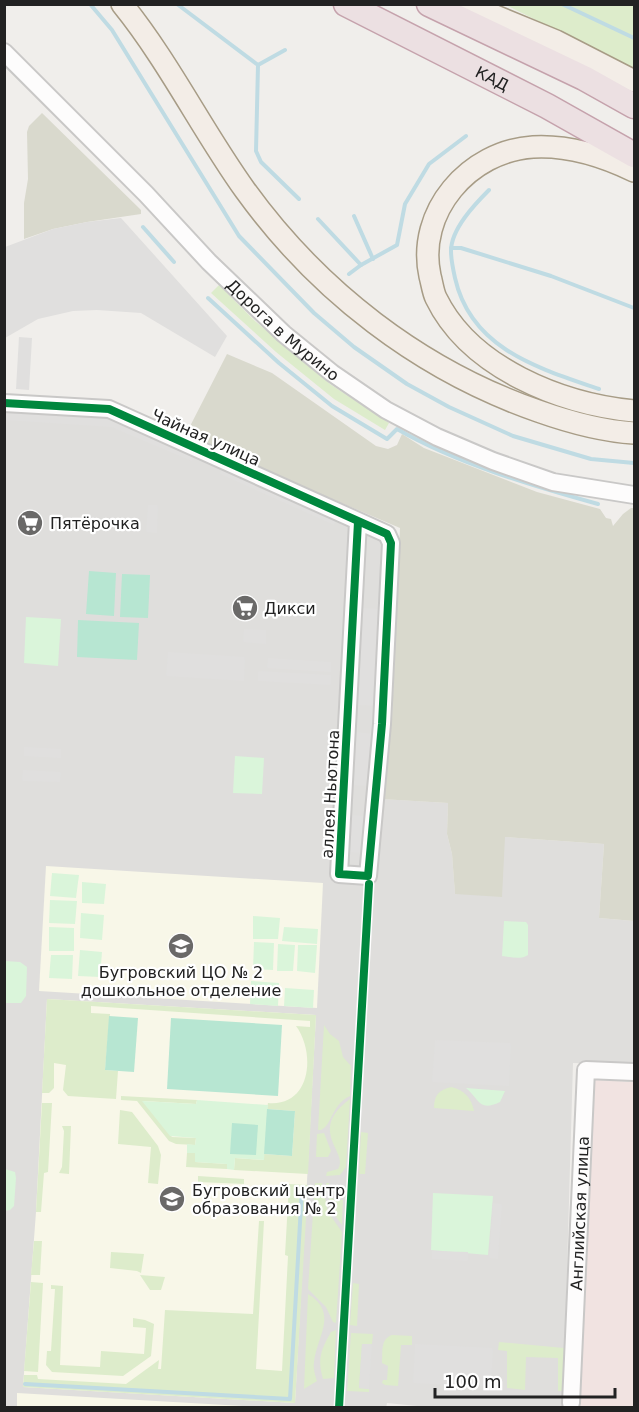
<svg xmlns="http://www.w3.org/2000/svg" width="639" height="1412" font-family="'DejaVu Sans',sans-serif">
<style>
.residential{fill:#dfdedc}
.commercial{fill:#f1e3e1}
.education{fill:#f8f7e8}
.construction{fill:#d9d9cd}
.grass{fill:#ddeccb}
.park{fill:#daf5da}
.pitch{fill:#b7e6d2}
.parking{fill:#e0dfde}
.lines{fill:none;stroke-linecap:round;stroke-linejoin:round}
.stream{stroke:#bfdbe3;stroke-width:4}
.minor-casing{stroke:#c9c8c7;stroke-width:20}
.major-casing{stroke:#a79c86;stroke-width:24}
.highway-casing{stroke:#c5a2ac;stroke-width:27}
.minor{stroke:#fdfcfc;stroke-width:16}
.major{stroke:#f3ede7;stroke-width:21}
.highway{stroke:#ece0e2;stroke-width:24}
.cycleway-casing{stroke:#fff;stroke-width:11}
.cycleway{stroke:#00873e;stroke-width:8}
.labels{text-anchor:middle;stroke-width:4.5;stroke-linejoin:round;paint-order:stroke}
.street-label{font-size:16px;fill:#222;stroke:#fff}
.poi-label{font-size:16px;fill:#222;stroke:#fff;text-anchor:start}
</style>
<rect width="100%" height="100%" fill="#f0eeeb"/>
<path class="residential" d="M 4,408 L 117,416 L 400,539 L 392,720 L 382,799 L 448,803 L 447,834 L 452,854 L 455,894 L 505,837 L 604,844 L 599,918 L 634,921 L 634,1065 L 573,1063 L 563,1407 L 437,1408 L 387,1403 L 386,1408 L 5,1407 Z"/>
<path class="commercial" d="M 595,1080 L 634,1082 L 634,1407 L 580,1407 Z"/>
<g class="education">
<path d="M 46,866 L 323,883 L 317,1008 L 39,991 Z"/>
<path d="M 47,999 L 316,1015 L 295,1403 L 23,1387 L 36,1212 Z"/>
<path d="M 17,1393 L 261,1407 L 17,1407 Z"/>
</g>
<g class="construction">
<path d="M 42,113 L 141,210 L 141,214 L 87,222 L 53,229 L 24,239 L 24,203 L 28,179 L 27,132 L 29,126 Z"/>
<path d="M 227,354 L 272,373 L 376,446 L 388,449 L 397,445 L 402,434 L 424,448 L 537,492 L 600,509 L 606,518 L 611,519 L 613,526 L 623,514 L 631,508 L 634,508 L 634,921 L 599,918 L 604,844 L 505,837 L 502,897 L 455,894 L 452,854 L 447,834 L 448,803 L 381,799 L 392,720 L 400,528 L 185,436 Z"/>
</g>
<g class="grass">
<path d="M 506,5 L 634,5 L 634,69 Z"/>
<path d="M 219,285 L 255,321 L 330,384 L 389,423 L 385,430 L 334,399 L 276,352 L 211,293 Z"/>
<path d="M 47,999 L 316,1015 L 308,1174 L 234,1170 L 235,1158 L 263,1160 L 264,1154 L 292,1156 L 295,1111 L 267,1109 L 268,1103 C 311,1107 316,1053 296,1026 L 310,1027 L 310,1021 L 91,1006 L 91,1013 L 110,1014 L 105,1070 L 118,1071 L 116,1099 L 68,1096 L 63,1090 L 66,1065 L 54,1063 L 54,1088 L 49,1093 L 42,1093 Z"/>
<path d="M 324,1025 L 330,1034 L 339,1041 L 343,1057 L 351,1066 L 350,1096 C 331,1105 333,1124 321,1130 L 318,1130 Z"/>
<path d="M 451,1087 C 464,1090 471,1097 474,1111 L 434,1108 C 434,1095 439,1090 451,1087 Z"/>
<path d="M 121,1096 L 197,1100 L 196,1104 L 143,1101 L 172,1137 L 196,1138 L 195,1145 L 176,1144 L 169,1141 L 137,1101 L 121,1100 Z"/>
<path d="M 350,1099 L 346,1167 L 340,1175 L 326,1176 L 327,1172 L 338,1169 C 350,1153 306,1131 350,1099 Z"/>
<path d="M 42,1103 L 52,1103 L 48,1172 L 44,1173 L 41,1212 L 36,1212 Z"/>
<path d="M 120,1110 L 132,1112 L 158,1146 L 161,1155 L 158,1184 L 148,1183 L 151,1147 L 118,1144 Z"/>
<path d="M 62,1126 L 71,1126 L 69,1174 L 59,1173 L 62,1167 L 64,1131 Z"/>
<path d="M 361,1132 L 368,1133 L 365,1174 L 359,1174 Z"/>
<path d="M 324,1133 L 331,1151 L 328,1157 L 316,1157 L 317,1134 Z"/>
<path d="M 187,1153 L 195,1153 L 195,1162 L 228,1164 L 227,1169 L 186,1167 Z"/>
<path d="M 198,1176 L 244,1179 L 244,1184 L 198,1182 Z"/>
<path d="M 315,1183 L 322,1183 L 328,1212 L 342,1232 L 336,1323 L 333,1322 L 326,1307 L 308,1289 Z"/>
<path d="M 326,1183 L 329,1183 C 329,1191 328,1195 334,1200 L 343,1200 L 342,1225 L 331,1210 Z"/>
<path d="M 289,1184 L 308,1185 L 295,1403 L 23,1387 L 24,1375 L 37,1375 L 38,1379 L 126,1384 L 159,1360 L 158,1369 L 161,1369 L 165,1310 L 253,1314 L 259,1221 L 264,1221 L 256,1369 L 282,1371 L 288,1256 L 285,1255 Z"/>
<path d="M 34,1241 L 42,1241 L 40,1275 L 31,1275 Z"/>
<path d="M 111,1252 L 144,1254 L 141,1273 L 137,1271 L 110,1268 Z"/>
<path d="M 140,1275 L 165,1277 L 161,1290 L 150,1290 Z"/>
<path d="M 31,1282 L 43,1283 L 38,1372 L 24,1371 Z"/>
<path d="M 353,1283 L 359,1284 L 357,1326 L 350,1325 Z"/>
<path d="M 51,1285 L 63,1286 L 60,1365 L 100,1367 L 101,1351 L 144,1354 L 146,1328 L 133,1327 L 133,1318 L 145,1320 L 154,1324 L 151,1356 L 123,1376 L 52,1372 L 46,1365 L 47,1351 L 51,1351 L 55,1289 L 51,1289 Z"/>
<path d="M 308,1294 C 339,1313 317,1336 314,1362 C 313,1368 315,1375 317,1381 L 304,1389 Z"/>
<path d="M 336,1330 L 334,1378 L 323,1379 C 317,1358 321,1350 331,1332 Z"/>
<path d="M 351,1333 L 373,1334 L 372,1344 L 362,1344 L 359,1388 L 369,1389 L 369,1392 L 347,1391 Z"/>
<path d="M 392,1335 L 412,1336 L 412,1345 L 401,1345 L 398,1386 L 385,1385 L 382,1383 L 383,1380 L 387,1380 L 388,1366 L 382,1363 C 383,1352 380,1339 392,1335 Z"/>
<path d="M 499,1342 L 564,1348 L 564,1391 L 558,1391 L 558,1358 L 526,1357 L 525,1390 L 507,1388 L 507,1351 L 498,1350 Z"/>
</g>
<g class="park">
<path d="M 26,617 L 61,619 L 58,666 L 24,663 Z"/>
<path d="M 235,756 L 264,758 L 262,794 L 233,793 Z"/>
<path d="M 52,873 L 79,875 L 76,898 L 50,896 Z"/>
<path d="M 82,882 L 106,884 L 104,904 L 82,903 Z"/>
<path d="M 50,900 L 77,901 L 75,924 L 49,923 Z"/>
<path d="M 81,913 L 104,915 L 102,940 L 80,938 Z"/>
<path d="M 253,916 L 280,918 L 278,939 L 253,939 Z"/>
<path d="M 504,921 L 526,922 L 528,925 L 528,955 C 521,960 511,957 502,956 Z"/>
<path d="M 49,927 L 74,928 L 74,951 L 49,951 Z"/>
<path d="M 284,927 L 318,929 L 317,944 L 282,941 Z"/>
<path d="M 254,942 L 274,943 L 273,970 L 253,969 Z"/>
<path d="M 278,944 L 295,945 L 293,971 L 277,971 Z"/>
<path d="M 298,945 L 317,945 L 315,973 L 297,971 Z"/>
<path d="M 80,950 L 102,952 L 100,977 L 78,976 Z"/>
<path d="M 51,955 L 73,955 L 72,979 L 49,978 Z"/>
<path d="M 5,961 L 20,962 L 27,967 L 26,996 L 21,1003 L 5,1003 Z"/>
<path d="M 251,981 L 279,983 L 278,1006 L 250,1004 Z"/>
<path d="M 285,988 L 314,990 L 313,1008 L 284,1006 Z"/>
<path d="M 466,1088 L 505,1091 L 500,1102 C 479,1112 480,1100 466,1088 Z"/>
<path d="M 197,1100 L 268,1105 L 264,1160 L 235,1158 L 234,1170 L 227,1169 L 227,1164 L 195,1162 L 195,1153 L 187,1153 L 187,1144 L 195,1145 L 196,1138 L 170,1136 L 142,1101 L 196,1104 Z"/>
<path d="M 5,1169 L 15,1172 L 16,1178 L 14,1206 L 10,1210 L 4,1211 Z"/>
<path d="M 433,1193 L 493,1196 L 488,1255 L 431,1250 Z"/>
</g>
<g class="pitch">
<path d="M 89,571 L 116,573 L 114,616 L 86,614 Z"/>
<path d="M 122,574 L 150,575 L 148,618 L 120,617 Z"/>
<path d="M 78,620 L 139,623 L 137,660 L 77,657 Z"/>
<path d="M 109,1016 L 138,1018 L 134,1072 L 105,1070 Z"/>
<path d="M 171,1018 L 282,1025 L 278,1096 L 167,1089 Z"/>
<path d="M 267,1109 L 295,1111 L 292,1156 L 264,1154 Z"/>
<path d="M 232,1123 L 258,1125 L 256,1155 L 230,1154 Z"/>
</g>
<g class="parking">
<path d="M 121,218 L 227,336 L 215,357 L 141,313 L 97,310 L 73,311 L 38,319 L 5,338 L 5,247 L 53,229 L 87,222 Z"/>
<path d="M 19,337 L 32,338 L 29,390 L 16,389 Z"/>
<path d="M 4,411 L 111,419 L 195,453 L 192,461 L 111,427 L 5,420 Z"/>
<path d="M 223,465 L 338,516 L 334,525 L 220,474 Z"/>
<path d="M 148,505 L 158,505 L 157,533 L 146,532 Z"/>
<path d="M 362,608 L 381,609 L 375,706 L 357,705 Z"/>
<path d="M 244,629 L 266,630 L 266,644 L 243,642 Z"/>
<path d="M 168,652 L 245,657 L 244,681 L 166,676 Z"/>
<path d="M 268,658 L 331,662 L 331,672 L 267,668 Z"/>
<path d="M 258,671 L 331,675 L 331,685 L 258,681 Z"/>
<path d="M 355,732 L 374,734 L 370,786 L 351,785 Z"/>
<path d="M 24,747 L 61,749 L 61,758 L 24,756 Z"/>
<path d="M 23,770 L 61,772 L 60,782 L 22,781 Z"/>
<path d="M 351,815 L 369,816 L 367,853 L 348,852 Z"/>
<path d="M 435,1040 L 511,1043 L 509,1086 L 432,1082 Z"/>
<path d="M 493,1203 L 502,1204 L 498,1259 L 489,1258 Z"/>
<path d="M 432,1251 L 468,1252 L 468,1261 L 432,1259 Z"/>
<path d="M 362,1344 L 372,1344 L 369,1389 L 359,1388 Z"/>
<path d="M 415,1344 L 493,1348 L 491,1387 L 413,1383 Z"/>
</g>
<g class="lines">
<g class="stream">
<path d="M 90,4 L 112,30 L 239,236 L 314,313 L 354,347 L 407,384 L 449,407 L 513,436 L 591,459 L 634,463"/>
<path d="M 177,4 L 258,65"/>
<path d="M 562,4 L 634,38"/>
<path d="M 285,50 L 258,65 L 256,151 L 261,162 L 299,199"/>
<path d="M 489,190 C 475,204 451,229 451,251 C 451,260 453,269 455,278 C 471,349 538,368 599,389"/>
<path d="M 354,216 L 373,259"/>
<path d="M 318,219 L 361,265"/>
<path d="M 143,227 L 174,262"/>
<path d="M 451,248 L 461,248 L 551,276 L 634,308"/>
<path d="M 349,274 L 361,265 L 397,245 L 405,204 L 429,164 L 466,136"/>
<path d="M 208,298 L 279,363 L 332,406 L 387,439 L 397,429 C 456,463 533,486 598,504"/>
<path d="M 25,1384 L 290,1399 L 302,1188"/>
</g>
<g class="minor-casing">
<g id="minor">
<path id="s1" d="M 4,52 L 146,194 L 209,262 L 284,334 L 332,373 L 386,410 L 437,437 L 493,461 L 553,482 L 634,495"/>
<path d="M 4,403 L 109,409 L 387,534 L 391,543 L 382,724 L 368,876 L 339,874 L 358,522"/>
<path id="s2" d="M 571,1403 L 586,1070 L 634,1072"/>
</g>
</g>
<g class="major-casing">
<g id="major">
<path d="M 122,4 C 169,62 202,130 245,190 C 318,291 420,370 538,411 C 569,422 601,431 634,433"/>
<path d="M 466,4 L 556,41 L 634,81"/>
<path d="M 634,171 C 603,156 568,145 533,147 C 469,151 416,212 430,276 C 432,283 433,292 436,298 C 470,368 561,404 634,411"/>
</g>
</g>
<g class="highway-casing">
<g id="highway">
<path id="s3" d="M 346,4 L 547,106 L 634,155"/>
<path d="M 429,4 L 584,78 L 634,106"/>
</g>
</g>
<use href="#minor" class="minor"/>
<use href="#major" class="major"/>
<use href="#highway" class="highway"/>
<g class="cycleway-casing">
<g id="cycleway">
<path d="M 4,403 L 109,409 L 387,534 L 391,543 L 382,724 L 368,876 L 339,874 L 358,522"/>
<path d="M 339,1408 L 369,884"/>
</g>
</g>
<use href="#cycleway" class="cycleway"/>
</g>
<defs>
<g id="supermarket-disc" transform="scale(1.35)"><circle r="9.5" fill="#6a6968" stroke="#fff"/><path d="M-6-5.5h2.5l.6 2H6L4.5 2H-2.5L-4.4-4H-6ZM-1.5 3.2a1.3 1.3 0 1 0 .1 0ZM3 3.2a1.3 1.3 0 1 0 .1 0Z" fill="#fff"/></g>
<g id="school-disc" transform="scale(1.35)"><circle r="9.5" fill="#6a6968" stroke="#fff"/><path d="M0-5L7-2L0 1L-7-2ZM-4 1L0 2.5L4 1V4Q0 6-4 4Z" fill="#fff"/></g>
</defs>
<g fill-rule="evenodd">
<use href="#supermarket-disc" x="30" y="523"/>
<use href="#supermarket-disc" x="245" y="608"/>
<use href="#school-disc" x="181" y="946"/>
<use href="#school-disc" x="172" y="1199"/>
</g>
<g class="labels">
<g class="street-label">
<text dy="6" stroke="none"><textPath href="#s3" startOffset="164">КАД</textPath></text>
<text dy="6" stroke="none"><textPath href="#s1" startOffset="394">Дорога в Мурино</textPath></text>
<text transform="translate(206 437) rotate(24)" y="6">Чайная улица</text>
<text transform="translate(330 794) rotate(-87)" y="6">аллея Ньютона</text>
<text dy="6" stroke="none"><textPath href="#s2" startOffset="190">Английская улица</textPath></text>
</g>
<g class="poi-label">
<text x="50" y="529">Пятёрочка</text>
<text x="264" y="614">Дикси</text>
<text x="181" y="978" text-anchor="middle">Бугровский ЦО № 2<tspan x="181" dy="18">дошкольное отделение</tspan></text>
<text x="192" y="1196">Бугровский центр<tspan x="192" dy="18">образования № 2</tspan></text>
</g>
</g>
<rect width="639" height="1412" fill="none" stroke="#222222" stroke-width="12"/>
<path d="M435 1388v9h180v-9" fill="none" stroke="#222222" stroke-width="3"/>
<text x="444" y="1388" font-size="18" fill="#222222" stroke="#ffffff" stroke-width="4.5" paint-order="stroke">100 m</text>
</svg>
